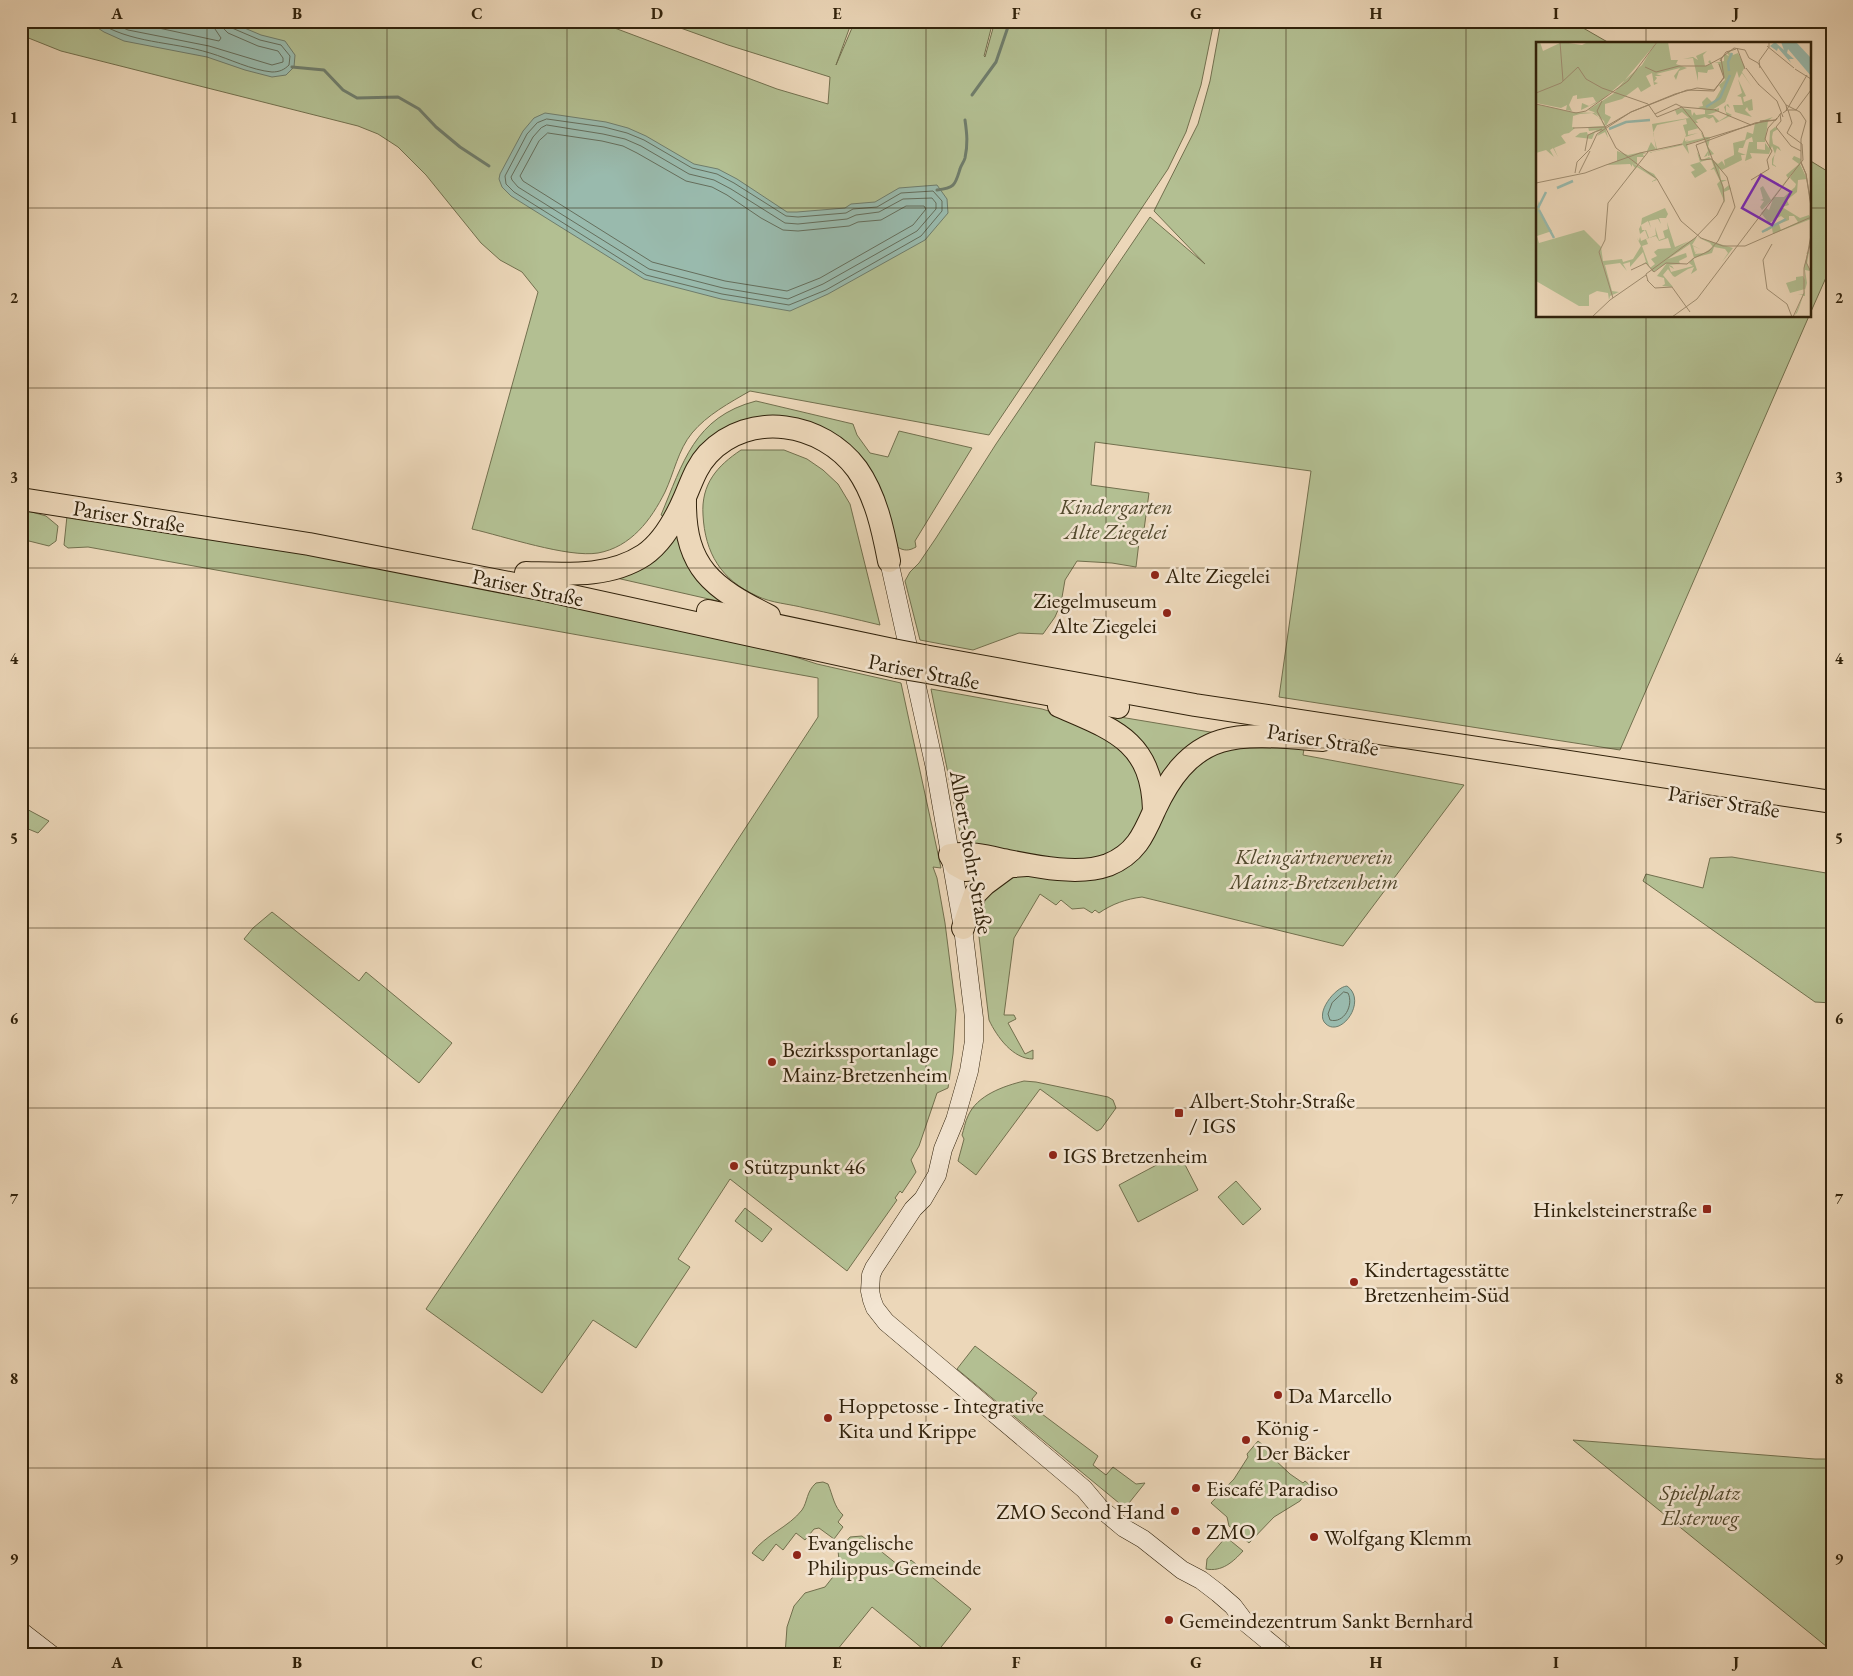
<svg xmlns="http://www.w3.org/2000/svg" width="1853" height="1676" font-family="'EB Garamond',serif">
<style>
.green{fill:#b3bf92;stroke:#72704e}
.water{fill:#99baad;stroke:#6f7d6c}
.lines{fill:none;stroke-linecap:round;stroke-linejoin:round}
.shore{stroke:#656e5c;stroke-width:1}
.stream{stroke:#6f7d6c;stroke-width:3}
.secondary-casing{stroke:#31220b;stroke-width:19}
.highway-casing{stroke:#31220b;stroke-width:24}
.secondary{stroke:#f3e5d2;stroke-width:18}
.highway{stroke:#ecd7b9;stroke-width:22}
.highway-bridge-casing{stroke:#31220b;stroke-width:24;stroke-linecap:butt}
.highway-bridge{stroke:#ecd7b9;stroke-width:22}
.grid{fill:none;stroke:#31220b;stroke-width:1;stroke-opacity:0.55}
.poi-dot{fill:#8f2418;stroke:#f3e5d2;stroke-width:2}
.labels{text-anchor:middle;stroke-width:5;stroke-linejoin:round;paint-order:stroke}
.park-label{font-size:22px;font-style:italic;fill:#52492d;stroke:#f3e5d2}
.street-label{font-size:22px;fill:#31220b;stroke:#f3e5d2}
.poi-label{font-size:22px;fill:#31220b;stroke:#f3e5d2;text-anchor:start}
.inset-river{fill:none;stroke:#99baad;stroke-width:2.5}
.inset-road{fill:none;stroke:#a18f73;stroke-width:1}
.view{fill:#7b2cbf;fill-opacity:0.15;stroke:#7b2cbf;stroke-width:2.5}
.inset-edge{fill:none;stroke:#31220b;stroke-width:2.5}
.neatline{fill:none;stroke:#31220b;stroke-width:2}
.grid-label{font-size:16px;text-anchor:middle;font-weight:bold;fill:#31220b}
</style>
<rect width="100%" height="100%" fill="#ecd7b9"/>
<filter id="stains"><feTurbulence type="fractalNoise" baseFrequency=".004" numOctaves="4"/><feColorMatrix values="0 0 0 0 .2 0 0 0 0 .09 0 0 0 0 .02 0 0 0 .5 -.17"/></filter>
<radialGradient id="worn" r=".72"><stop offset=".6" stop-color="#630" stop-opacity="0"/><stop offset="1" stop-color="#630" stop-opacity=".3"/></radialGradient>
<g class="green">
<path d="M 21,21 L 596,21 L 777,89 L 828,104 L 830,77 L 728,45 L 661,21 L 852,21 L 836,65 L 855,21 L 993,21 L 984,56 L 985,57 L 995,21 L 1214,21 L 1201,85 L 1186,132 L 1168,169 L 989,435 L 750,391 C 729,403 707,415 692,433 C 678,450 674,473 665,492 C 651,520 631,547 598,553 C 568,558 503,536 472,529 L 538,292 L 522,272 L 500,260 L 481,243 L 426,175 L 398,147 L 378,134 L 358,126 L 61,51 L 21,35 Z"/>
<path d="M 1221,21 L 1571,21 L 1611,44 L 1537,44 L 1537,316 L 1809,316 L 1620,750 L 1279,697 L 1311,471 L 1095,442 L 1091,485 L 1149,493 L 1143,537 L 1139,542 L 1136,567 L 1112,563 L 1077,561 L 1065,580 L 1061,603 L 1055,617 L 1043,634 L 1019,633 L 973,650 L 920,640 L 905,581 L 910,572 L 919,563 L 936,538 L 996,444 L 1150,217 L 1205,264 L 1154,211 L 1198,124 L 1210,81 Z"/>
<path d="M 1809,160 L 1832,174 L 1832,264 L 1809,316 Z"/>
<path d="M 756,401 L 853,424 L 857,435 L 870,453 L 888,457 L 899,431 L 972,448 L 915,541 L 916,547 C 909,551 904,551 897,547 L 856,460 L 748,423 L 668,519 L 661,515 C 683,463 694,417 756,401 Z"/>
<path d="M 741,450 L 784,450 L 807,459 L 823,470 L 838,484 L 850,504 L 880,625 C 855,619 830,613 805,608 C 790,604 771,603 757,596 C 721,580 705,553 703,515 C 701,484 717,466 741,450 Z"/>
<path d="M 21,509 L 46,516 L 58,526 L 56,541 L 49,546 L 21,539 Z"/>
<path d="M 67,516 L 354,559 L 783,653 L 817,664 L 901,683 L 941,868 L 933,867 L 937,878 L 945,923 L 956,1010 L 953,1054 L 948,1088 L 937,1093 L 919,1146 L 911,1160 L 916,1172 L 902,1193 L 900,1191 L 895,1198 L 897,1200 L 847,1271 L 730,1179 L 678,1259 L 690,1267 L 636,1348 L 593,1320 L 542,1393 L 426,1309 L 587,1070 L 818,717 L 818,678 L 88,547 L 68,548 L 64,545 Z"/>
<path d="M 675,526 L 724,601 L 722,602 L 612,577 Z"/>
<path d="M 931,689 L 1042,709 L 1079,720 L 1138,760 L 1147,813 L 1122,850 L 1078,864 L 976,846 L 960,833 Z"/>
<path d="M 1096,713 L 1228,735 L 1162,787 Z"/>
<path d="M 1236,743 L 1304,749 L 1303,755 L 1464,785 L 1343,946 L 1142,897 C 1126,899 1112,904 1099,913 L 1095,910 L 1092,913 L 1084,908 L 1072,909 L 1061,900 L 1056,905 L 1040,894 L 1014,938 L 1004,1015 L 1014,1015 L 1016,1019 L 1008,1023 L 1025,1054 L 1033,1050 L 1033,1059 C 1013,1059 997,1037 989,1020 L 977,920 L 986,896 L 1008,874 L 1098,875 L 1180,774 Z"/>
<path d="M 21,806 L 49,821 L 38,833 L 21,826 Z"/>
<path d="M 1732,857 L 1832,874 L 1832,1003 L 1815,1002 L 1643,881 L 1646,874 L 1703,888 L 1710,858 Z"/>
<path d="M 272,912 L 359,981 L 366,972 L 452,1043 L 419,1083 L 244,939 L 253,928 Z"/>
<path d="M 1024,1081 L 1036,1082 L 1108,1097 L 1113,1100 L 1116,1108 L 1101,1129 L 1097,1131 L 1040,1089 L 976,1175 L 958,1161 L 964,1139 L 962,1135 C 964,1129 965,1122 968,1116 C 977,1095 1004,1086 1024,1081 Z"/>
<path d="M 1179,1153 L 1198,1190 L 1138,1222 L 1119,1185 Z"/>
<path d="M 1236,1181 L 1261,1209 L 1243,1225 L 1218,1197 Z"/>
<path d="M 745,1208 L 772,1229 L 762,1242 L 735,1221 Z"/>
<path d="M 975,1346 L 1037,1393 L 1032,1399 L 1034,1408 L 1098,1456 L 1093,1465 L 1106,1475 L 1113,1467 L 1136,1484 L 1145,1483 L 1125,1508 L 957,1369 Z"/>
<path d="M 1573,1440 L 1815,1459 L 1832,1459 L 1832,1651 Z"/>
<path d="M 1258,1441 L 1275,1455 L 1273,1458 L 1290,1474 L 1303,1483 L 1305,1481 L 1311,1486 L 1300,1501 L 1274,1517 L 1249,1543 L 1229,1526 L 1227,1517 L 1211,1503 L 1234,1479 L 1248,1457 L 1247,1454 Z"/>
<path d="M 823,1482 L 828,1484 C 833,1496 834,1507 843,1515 L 838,1522 L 843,1527 L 834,1539 L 819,1528 L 814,1529 L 805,1540 L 796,1533 L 783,1550 L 776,1544 L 763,1561 L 752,1553 C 765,1535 789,1527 802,1510 C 808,1501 806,1492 816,1483 Z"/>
<path d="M 862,1536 L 903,1569 L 911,1560 L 971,1609 L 938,1651 L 928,1653 L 872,1607 L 833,1655 L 785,1655 L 787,1627 L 794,1606 L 805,1593 L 825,1587 L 840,1568 L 838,1551 L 850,1537 Z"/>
<path d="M 1226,1537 L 1243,1551 C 1233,1562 1222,1572 1206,1569 L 1207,1559 Z"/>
</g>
<g class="water">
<path d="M 87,21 L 228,21 L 261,35 L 285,41 L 295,55 L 294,67 L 286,75 L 272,77 L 245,70 L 207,57 L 124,41 L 104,32 Z"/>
<path d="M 545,113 L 606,122 L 628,128 L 646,136 L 694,164 L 718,169 L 737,179 L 787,212 L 797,212 L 845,208 L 851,204 L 875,202 L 899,188 L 937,185 L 947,199 L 948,213 L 925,240 L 828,294 L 790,311 L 721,299 L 644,279 L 511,196 L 502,187 L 499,179 L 500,174 L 523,131 L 534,118 Z"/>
<path d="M 1347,986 C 1368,1001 1341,1038 1326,1024 C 1314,1014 1335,987 1347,986 Z"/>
</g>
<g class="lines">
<g class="shore">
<path d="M 96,21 C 131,44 171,41 210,53 C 230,59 251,70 272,72 C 279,72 284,70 289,65 L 290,56 L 281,45 L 260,40 L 232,28 L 229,25 L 228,21"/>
<path d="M 108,21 L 128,30 L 209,46 L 272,65 L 283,62 L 283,58 L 278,51 L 258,46 L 228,33 L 223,28 L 222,21"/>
<path d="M 126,21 L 219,41 L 221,38 L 215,29 L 214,21"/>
<path d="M 547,119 L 604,127 L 627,133 L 644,140 L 692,168 L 717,174 L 734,183 L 786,216 L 798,217 L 846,213 L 853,209 L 877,207 L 901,193 L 933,191 L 942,201 L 942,211 L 921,236 L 826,290 L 789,305 L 722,294 L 646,275 L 514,192 L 506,184 L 505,176 L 527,134 L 537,123 Z"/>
<path d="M 547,125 L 603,134 L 625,139 L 641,146 L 689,174 L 714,180 L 731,189 L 785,223 L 798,224 L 847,219 L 856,215 L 879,212 L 903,199 L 932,198 L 936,203 L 936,209 L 917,231 L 823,284 L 788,299 L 723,288 L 649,269 L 518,187 L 512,180 L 511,177 L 533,137 L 541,128 Z"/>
<path d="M 548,133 L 602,141 L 623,146 L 637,153 L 686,181 L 712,187 L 727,195 L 761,218 L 783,230 L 798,231 L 849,226 L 858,222 L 881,220 L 906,206 L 924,206 L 926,209 L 913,225 L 820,278 L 787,291 L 725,281 L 652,262 L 523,181 L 520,176 L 539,141 Z"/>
<path d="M 1344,992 L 1348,993 C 1354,1005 1344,1024 1330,1020 L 1328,1014 L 1332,1003 Z"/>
</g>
<g class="stream">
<path d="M 292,67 L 324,70 L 343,90 L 357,98 L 398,97 L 419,109 L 436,127 L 460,147 L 489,166"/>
<path d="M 972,95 L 996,62 L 1010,21"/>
<path d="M 937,190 C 955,188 955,185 960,169 C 961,165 964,162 965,158 C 968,144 967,134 965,120"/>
</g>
<g class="secondary-casing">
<g id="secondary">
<path d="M 889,561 L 935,768 L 963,928 L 974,1018 L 974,1041 L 969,1071 L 955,1120 L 943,1149 L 937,1175 L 923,1199 L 913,1209 L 874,1268 L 871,1275 L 870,1291 L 872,1300 L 875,1308 L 886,1322 L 1084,1489 L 1100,1508 L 1124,1528 L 1143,1539 L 1182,1570 L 1201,1580 L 1218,1593 L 1233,1606 L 1245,1622 L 1285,1655"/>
<path d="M 21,1631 L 52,1655"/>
</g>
</g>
<g class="highway-casing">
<g id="highway">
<path d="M 21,499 L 309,544 L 540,589 L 897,667"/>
<path d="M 685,500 C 684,568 713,588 769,616"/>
<path d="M 526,573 C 566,574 609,578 644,555 C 663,542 676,518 685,497 C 692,481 696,467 708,454 C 750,410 822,422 857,469 C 876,496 883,530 889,561"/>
<path d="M 708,611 L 893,650"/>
<path d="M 924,656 L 1195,705 L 1832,802"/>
<path d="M 927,672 L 1118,707"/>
<path d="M 1059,706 C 1115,730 1152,742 1154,810"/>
<path d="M 1026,865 L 965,870 L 956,865 L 950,855 C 968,852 985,856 1003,860 C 1033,866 1078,876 1108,865 C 1136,854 1144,834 1155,809 C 1169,779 1188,751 1221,741 C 1249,732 1294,738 1323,740"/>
<path d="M 963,928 L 975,894 L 985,884 L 1008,867"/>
</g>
</g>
<use href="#secondary" class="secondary"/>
<use href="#highway" class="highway"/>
<g class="highway-bridge-casing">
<g id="highway-bridge">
<path d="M 893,650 L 924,656"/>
<path d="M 897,667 L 927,672"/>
</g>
</g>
<use href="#highway-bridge" class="highway-bridge"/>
</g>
<path class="grid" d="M 207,21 L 207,1655M 387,21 L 387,1655M 567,21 L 567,1655M 747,21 L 747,1655M 926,21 L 926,1655M 1106,21 L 1106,1655M 1286,21 L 1286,1655M 1466,21 L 1466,1655M 1646,21 L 1646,44M 21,208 L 1537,208M 1809,208 L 1832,208M 1646,316 L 1646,1655M 21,388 L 1832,388M 21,568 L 1832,568M 21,748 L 1832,748M 21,928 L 1832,928M 21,1108 L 1832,1108M 21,1288 L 1832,1288M 21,1468 L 1832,1468"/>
<g class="poi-dot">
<circle cx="1155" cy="575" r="5"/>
<circle cx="1167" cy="613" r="5"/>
<circle cx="772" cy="1062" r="5"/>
<rect x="1174" y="1108" width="10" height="10" rx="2.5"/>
<circle cx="1053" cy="1155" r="5"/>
<circle cx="734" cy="1166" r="5"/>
<rect x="1702" y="1204" width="10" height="10" rx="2.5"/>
<circle cx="1354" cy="1282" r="5"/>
<circle cx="1278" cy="1395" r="5"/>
<circle cx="828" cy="1418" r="5"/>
<circle cx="1246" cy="1440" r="5"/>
<circle cx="1196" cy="1488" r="5"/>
<circle cx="1175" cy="1511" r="5"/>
<circle cx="1196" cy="1531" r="5"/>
<circle cx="1314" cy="1537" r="5"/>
<circle cx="797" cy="1555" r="5"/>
<circle cx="1169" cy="1620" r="5"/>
</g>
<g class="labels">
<g class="park-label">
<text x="1116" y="514">Kindergarten<tspan x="1116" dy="25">Alte Ziegelei</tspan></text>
<text x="1314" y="864">Kleingärtnerverein<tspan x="1314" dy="25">Mainz-Bretzenheim</tspan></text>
<text x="1700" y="1500">Spielplatz<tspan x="1700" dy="25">Elsterweg</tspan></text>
</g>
<g class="street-label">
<text transform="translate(129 516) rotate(9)" y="8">Pariser Straße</text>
<text transform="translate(528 587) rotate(12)" y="8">Pariser Straße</text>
<text transform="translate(924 671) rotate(11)" y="8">Pariser Straße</text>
<text transform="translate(1323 739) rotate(9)" y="8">Pariser Straße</text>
<text transform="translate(1724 801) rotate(9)" y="8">Pariser Straße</text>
<text transform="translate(972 852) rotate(80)" y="8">Albert-Stohr-Straße</text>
</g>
<g class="poi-label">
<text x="1165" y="583">Alte Ziegelei</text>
<text x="1157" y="608" text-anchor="end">Ziegelmuseum<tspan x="1157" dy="25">Alte Ziegelei</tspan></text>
<text x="782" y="1057">Bezirkssportanlage<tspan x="782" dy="25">Mainz-Bretzenheim</tspan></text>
<text x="1189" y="1108">Albert-Stohr-Straße<tspan x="1189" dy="25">/ IGS</tspan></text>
<text x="1063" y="1163">IGS Bretzenheim</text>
<text x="744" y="1174">Stützpunkt 46</text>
<text x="1697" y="1217" text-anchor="end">Hinkelsteinerstraße</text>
<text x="1364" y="1277">Kindertagesstätte<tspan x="1364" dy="25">Bretzenheim-Süd</tspan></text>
<text x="1288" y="1403">Da Marcello</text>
<text x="838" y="1413">Hoppetosse - Integrative<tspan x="838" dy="25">Kita und Krippe</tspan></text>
<text x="1256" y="1435">König -<tspan x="1256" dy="25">Der Bäcker</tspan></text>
<text x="1206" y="1496">Eiscafé Paradiso</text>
<text x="1165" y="1519" text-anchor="end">ZMO Second Hand</text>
<text x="1206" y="1539">ZMO</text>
<text x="1324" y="1545">Wolfgang Klemm</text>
<text x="807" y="1550">Evangelische<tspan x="807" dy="25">Philippus-Gemeinde</tspan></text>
<text x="1179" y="1628">Gemeindezentrum Sankt Bernhard</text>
</g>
</g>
<g transform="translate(1536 42)">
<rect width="275" height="275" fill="#ecd7b9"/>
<path d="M 0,0 L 4,0 L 7,9 L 26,0 L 46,3 L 52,0 L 120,0 L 106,23 L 66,58 L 45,68 L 46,61 L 53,64 L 60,60 L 57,55 L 41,57 L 41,53 L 37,54 L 33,63 L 36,69 L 30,68 L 31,63 L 25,66 L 0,61 ZM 121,0 L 132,0 L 135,18 L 142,18 L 140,22 L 151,26 L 143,29 L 140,38 L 138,34 L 144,26 L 120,32 L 126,34 L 119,34 L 121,36 L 118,40 L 122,41 L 118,43 L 116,31 L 110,34 L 115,44 L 105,50 L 102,45 L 86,57 L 69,62 L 69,72 L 75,75 L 70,84 L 58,70 L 52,68 L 77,52 ZM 200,7 L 193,10 L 197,13 L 202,11 L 209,25 L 206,30 L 216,45 L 206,31 L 203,36 L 201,29 L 189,60 L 176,68 L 183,66 L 183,69 L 171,73 L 177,73 L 183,79 L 191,74 L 188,65 L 190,63 L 192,62 L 194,66 L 190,63 L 190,70 L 196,73 L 180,81 L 177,75 L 173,77 L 169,75 L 160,78 L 162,81 L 159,81 L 168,95 L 176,95 L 168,97 L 174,96 L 172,105 L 178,112 L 172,114 L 171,111 L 171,114 L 168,115 L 172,109 L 169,98 L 165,98 L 151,102 L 153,112 L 147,103 L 112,111 L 146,102 L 104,111 L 111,111 L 107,112 L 108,115 L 101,115 L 101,123 L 96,121 L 118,132 L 122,138 L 118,135 L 121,138 L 115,140 L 120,137 L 101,125 L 90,137 L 99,126 L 96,122 L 96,125 L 94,122 L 70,123 L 81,119 L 81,109 L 92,113 L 111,109 L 115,100 L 120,107 L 116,82 L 153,76 L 146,70 L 141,73 L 139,68 L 146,66 L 155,68 L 156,74 L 158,70 L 160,73 L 169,72 L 169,68 L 162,65 L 167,64 L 166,60 L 171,55 L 177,61 L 185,47 L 183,43 L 189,38 L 182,21 L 178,21 L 188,19 L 188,12 L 193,14 L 191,10 ZM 150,77 L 151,82 L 147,83 L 150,93 L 146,102 L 121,107 L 117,91 L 121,83 ZM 163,86 L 167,96 L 149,100 L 153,98 L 149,99 L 149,95 L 162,91 L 152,93 L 152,89 ZM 171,9 L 167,13 L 169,24 L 175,22 L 172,20 L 174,18 L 178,27 L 184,26 L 172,28 L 171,31 L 162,30 L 162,39 L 157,16 L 147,17 L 157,15 L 162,18 L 160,14 ZM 202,37 L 210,54 L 207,55 L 208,60 L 216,57 L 217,68 L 213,69 L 211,65 L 209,68 L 216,75 L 199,70 L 197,63 L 207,63 L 205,55 L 201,54 L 206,51 ZM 0,62 L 36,70 L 59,71 L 68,79 L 72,96 L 69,90 L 61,94 L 65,89 L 59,90 L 56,97 L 39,95 L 44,91 L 51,90 L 52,93 L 61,88 L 53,89 L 52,85 L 68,84 L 64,76 L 56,71 L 44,72 L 37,74 L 36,85 L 39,86 L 33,91 L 35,95 L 33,91 L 28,92 L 25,94 L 30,101 L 18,106 L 22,115 L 17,106 L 14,108 L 18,115 L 10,108 L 0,111 ZM 237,75 L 233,78 L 240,78 L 232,79 L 229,100 L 221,100 L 221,107 L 229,108 L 229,101 L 233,106 L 234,89 L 239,85 L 242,87 L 237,90 L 236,95 L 237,102 L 243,105 L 245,109 L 241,106 L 238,115 L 237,122 L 241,125 L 236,123 L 236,117 L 239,112 L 236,104 L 233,112 L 214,111 L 216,116 L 209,119 L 213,100 L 217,100 L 216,95 L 210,98 L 207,106 L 203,106 L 202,110 L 210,113 L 205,113 L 206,118 L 186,128 L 183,126 L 185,138 L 191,138 L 186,140 L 188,147 L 193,143 L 195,147 L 188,150 L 189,161 L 181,142 L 184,139 L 178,127 L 174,128 L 178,125 L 175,117 L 164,120 L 171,129 L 159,136 L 155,130 L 159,128 L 154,123 L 164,120 L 161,110 L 166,118 L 173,115 L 182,122 L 186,119 L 189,124 L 188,118 L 198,113 L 198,110 L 192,112 L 198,110 L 197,101 L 209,98 L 211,90 L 217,92 L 219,81 ZM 258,114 L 265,117 L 264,122 L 271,137 L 262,138 L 261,150 L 251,158 L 253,163 L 246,165 L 264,176 L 273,173 L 275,177 L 237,192 L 236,186 L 231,189 L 226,190 L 249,177 L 245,174 L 233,181 L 225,171 L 230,166 L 233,168 L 237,157 L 226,168 L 224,165 L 228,159 L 224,158 L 227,157 L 224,146 L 227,144 L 235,158 L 252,136 L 250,133 L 263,122 L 256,117 ZM 258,129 L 254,136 L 260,142 L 259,145 L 248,155 L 238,155 ZM 253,174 L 258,174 L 262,180 L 245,188 L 243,182 L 253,178 ZM 3,158 L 4,172 L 16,189 L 1,194 L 3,201 L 48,188 L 65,205 L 67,219 L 86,217 L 87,220 L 97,217 L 105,204 L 101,196 L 103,199 L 104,195 L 105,199 L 112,196 L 109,188 L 104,192 L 103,187 L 105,183 L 106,188 L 110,188 L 113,196 L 120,193 L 119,185 L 123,198 L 129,196 L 127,189 L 132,187 L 131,180 L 139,205 L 153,199 L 133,211 L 161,195 L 197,206 L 186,220 L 192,211 L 189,207 L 178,205 L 176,211 L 158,216 L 154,202 L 132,217 L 150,211 L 151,215 L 143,219 L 144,222 L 133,223 L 136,224 L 138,227 L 133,224 L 135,230 L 157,224 L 153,221 L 157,216 L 161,228 L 155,232 L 158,225 L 152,227 L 139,235 L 137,234 L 132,227 L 127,233 L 137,245 L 126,244 L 129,242 L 128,236 L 121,234 L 131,221 L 117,230 L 110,221 L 105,223 L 110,220 L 107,210 L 94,225 L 94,220 L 87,222 L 91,229 L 84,221 L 69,223 L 76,249 L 83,250 L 74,254 L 73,258 L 72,251 L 61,249 L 53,253 L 53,264 L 43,264 L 0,239 L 0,170 ZM 120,194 L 123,199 L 132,196 L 135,206 L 122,207 L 118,210 L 121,214 L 115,217 L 119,222 L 114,226 L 106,204 L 112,202 L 110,197 ZM 161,195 L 174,201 L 177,205 L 168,211 L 159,212 L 161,208 L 159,211 L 157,204 L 166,208 L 156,203 ZM 129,166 L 132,172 L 130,176 L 123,176 L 125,182 L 122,177 L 113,179 L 115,186 L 112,179 L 105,183 L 106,176 ZM 273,210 L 271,222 L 274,229 L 269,228 L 271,241 L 269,248 L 274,247 L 269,248 L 269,254 L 267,254 L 263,266 L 261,271 L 259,273 L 267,253 L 262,253 L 268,252 L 269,247 L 254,251 L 250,241 L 260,238 L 260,235 L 267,234 L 269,238 L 268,224 L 272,213 L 270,211 Z" fill="#b3bf92" fill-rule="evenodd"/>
<path d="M 239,0 L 248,8 L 245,0 L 260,0 L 275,16 L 275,34 L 252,7 L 251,11 L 258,17 L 253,17 L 255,21 L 242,6 L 241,9 L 234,4 Z" fill="#99baad"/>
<path class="inset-river" d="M 253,0 L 275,22M 193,29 L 192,20 L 196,11M 170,65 L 184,56 L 194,33M 73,87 L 90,80 L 114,78M 21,146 L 37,139M 2,166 L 10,150M 3,168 L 18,196M 226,190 L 250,177"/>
<path class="inset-road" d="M 24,0 L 27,39M 231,4 L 258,26M 201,6 L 209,27M 184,19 L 190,10 L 200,7M 109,25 L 120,30 L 143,24 L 170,24 L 185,16M 210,26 L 223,43M 224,26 L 223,19 L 233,5 L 233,0M 259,27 L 275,37M 222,42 L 241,59 L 247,75M 0,51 L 25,41 L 42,25 L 50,37 L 66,46 L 112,62 L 121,75 L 146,65 L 180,68M 66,59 L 61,69 L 80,106 L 121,137 L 145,179 L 165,196 L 187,204 L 209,204 L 273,176M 0,62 L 40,71 L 50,69 L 92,39 L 121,0M 250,63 L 264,70 L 270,79 L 265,97 L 265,121 L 270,132 L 275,162M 179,68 L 215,83M 250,68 L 260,68 L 275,48M 252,68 L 256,81 L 251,91 L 266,102 L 267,118 L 262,124M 250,69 L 271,33M 119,72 L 140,62 L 146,65M 244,72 L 245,79 L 240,85 L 255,104 L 265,109M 224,79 L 240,78 L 245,71M 37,86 L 69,85 L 95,70 L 151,48 L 178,49 L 188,35 L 185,16 L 198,6 L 209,8 L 213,16 L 222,21 L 250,63 L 251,68 L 247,71M 150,103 L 228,79M 49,109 L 52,93 L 66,87M 265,120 L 270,132 L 275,165M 70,123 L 104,111 L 146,102M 39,131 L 41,120 L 54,107 L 61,92 L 95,70 L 139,52 L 161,46 L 178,48 L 188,36 L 183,22M 43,131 L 54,109M 215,138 L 233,127 L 231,118 L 236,109 L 229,97 L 232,86 L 241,76M 0,141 L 49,131 L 70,123M 275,193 L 270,220 L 275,230M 236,202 L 227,218 L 231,247 L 251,262 L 256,275M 158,216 L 173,209 L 182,199 L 199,165 L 191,135 L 176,117 L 165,118 L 160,103 L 219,81 L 240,78M 95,228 L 110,221 L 118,230 L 130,221 L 151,222 L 158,216M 111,238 L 119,246 L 136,245 L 154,270M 112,239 L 110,232 L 159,196 L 181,173 L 188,159 L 187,145 L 166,90 L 146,65M 77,256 L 63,210 L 69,198 L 72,161 L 112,110M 56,275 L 74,258 L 110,233M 136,275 L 161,257 L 262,124M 257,275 L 268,251 L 268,226 L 275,199"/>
<path class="view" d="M 225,133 L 255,150 L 236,183 L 206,166 Z"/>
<rect width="275" height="275" class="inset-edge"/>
</g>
<rect width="1853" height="1676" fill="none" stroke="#ecd7b9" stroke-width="55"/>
<rect x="28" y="28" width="1798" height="1620" class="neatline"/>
<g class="grid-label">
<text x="117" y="19">A</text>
<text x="297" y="19">B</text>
<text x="477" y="19">C</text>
<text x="657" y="19">D</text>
<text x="837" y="19">E</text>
<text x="1016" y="19">F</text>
<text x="1196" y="19">G</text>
<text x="1376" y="19">H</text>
<text x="1556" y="19">I</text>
<text x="1736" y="19">J</text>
<text x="14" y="123">1</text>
<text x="1839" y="123">1</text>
<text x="14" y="303">2</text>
<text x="1839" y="303">2</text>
<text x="14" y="483">3</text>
<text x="1839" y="483">3</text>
<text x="14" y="664">4</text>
<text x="1839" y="664">4</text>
<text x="14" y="844">5</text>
<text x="1839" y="844">5</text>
<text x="14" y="1024">6</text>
<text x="1839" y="1024">6</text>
<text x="14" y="1204">7</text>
<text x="1839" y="1204">7</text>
<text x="14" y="1384">8</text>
<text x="1839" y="1384">8</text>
<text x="14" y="1564">9</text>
<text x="1839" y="1564">9</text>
<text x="117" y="1668">A</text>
<text x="297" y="1668">B</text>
<text x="477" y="1668">C</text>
<text x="657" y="1668">D</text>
<text x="837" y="1668">E</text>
<text x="1016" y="1668">F</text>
<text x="1196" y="1668">G</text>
<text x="1376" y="1668">H</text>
<text x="1556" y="1668">I</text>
<text x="1736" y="1668">J</text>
</g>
<rect width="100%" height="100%" filter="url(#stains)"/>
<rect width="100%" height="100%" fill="url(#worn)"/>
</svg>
